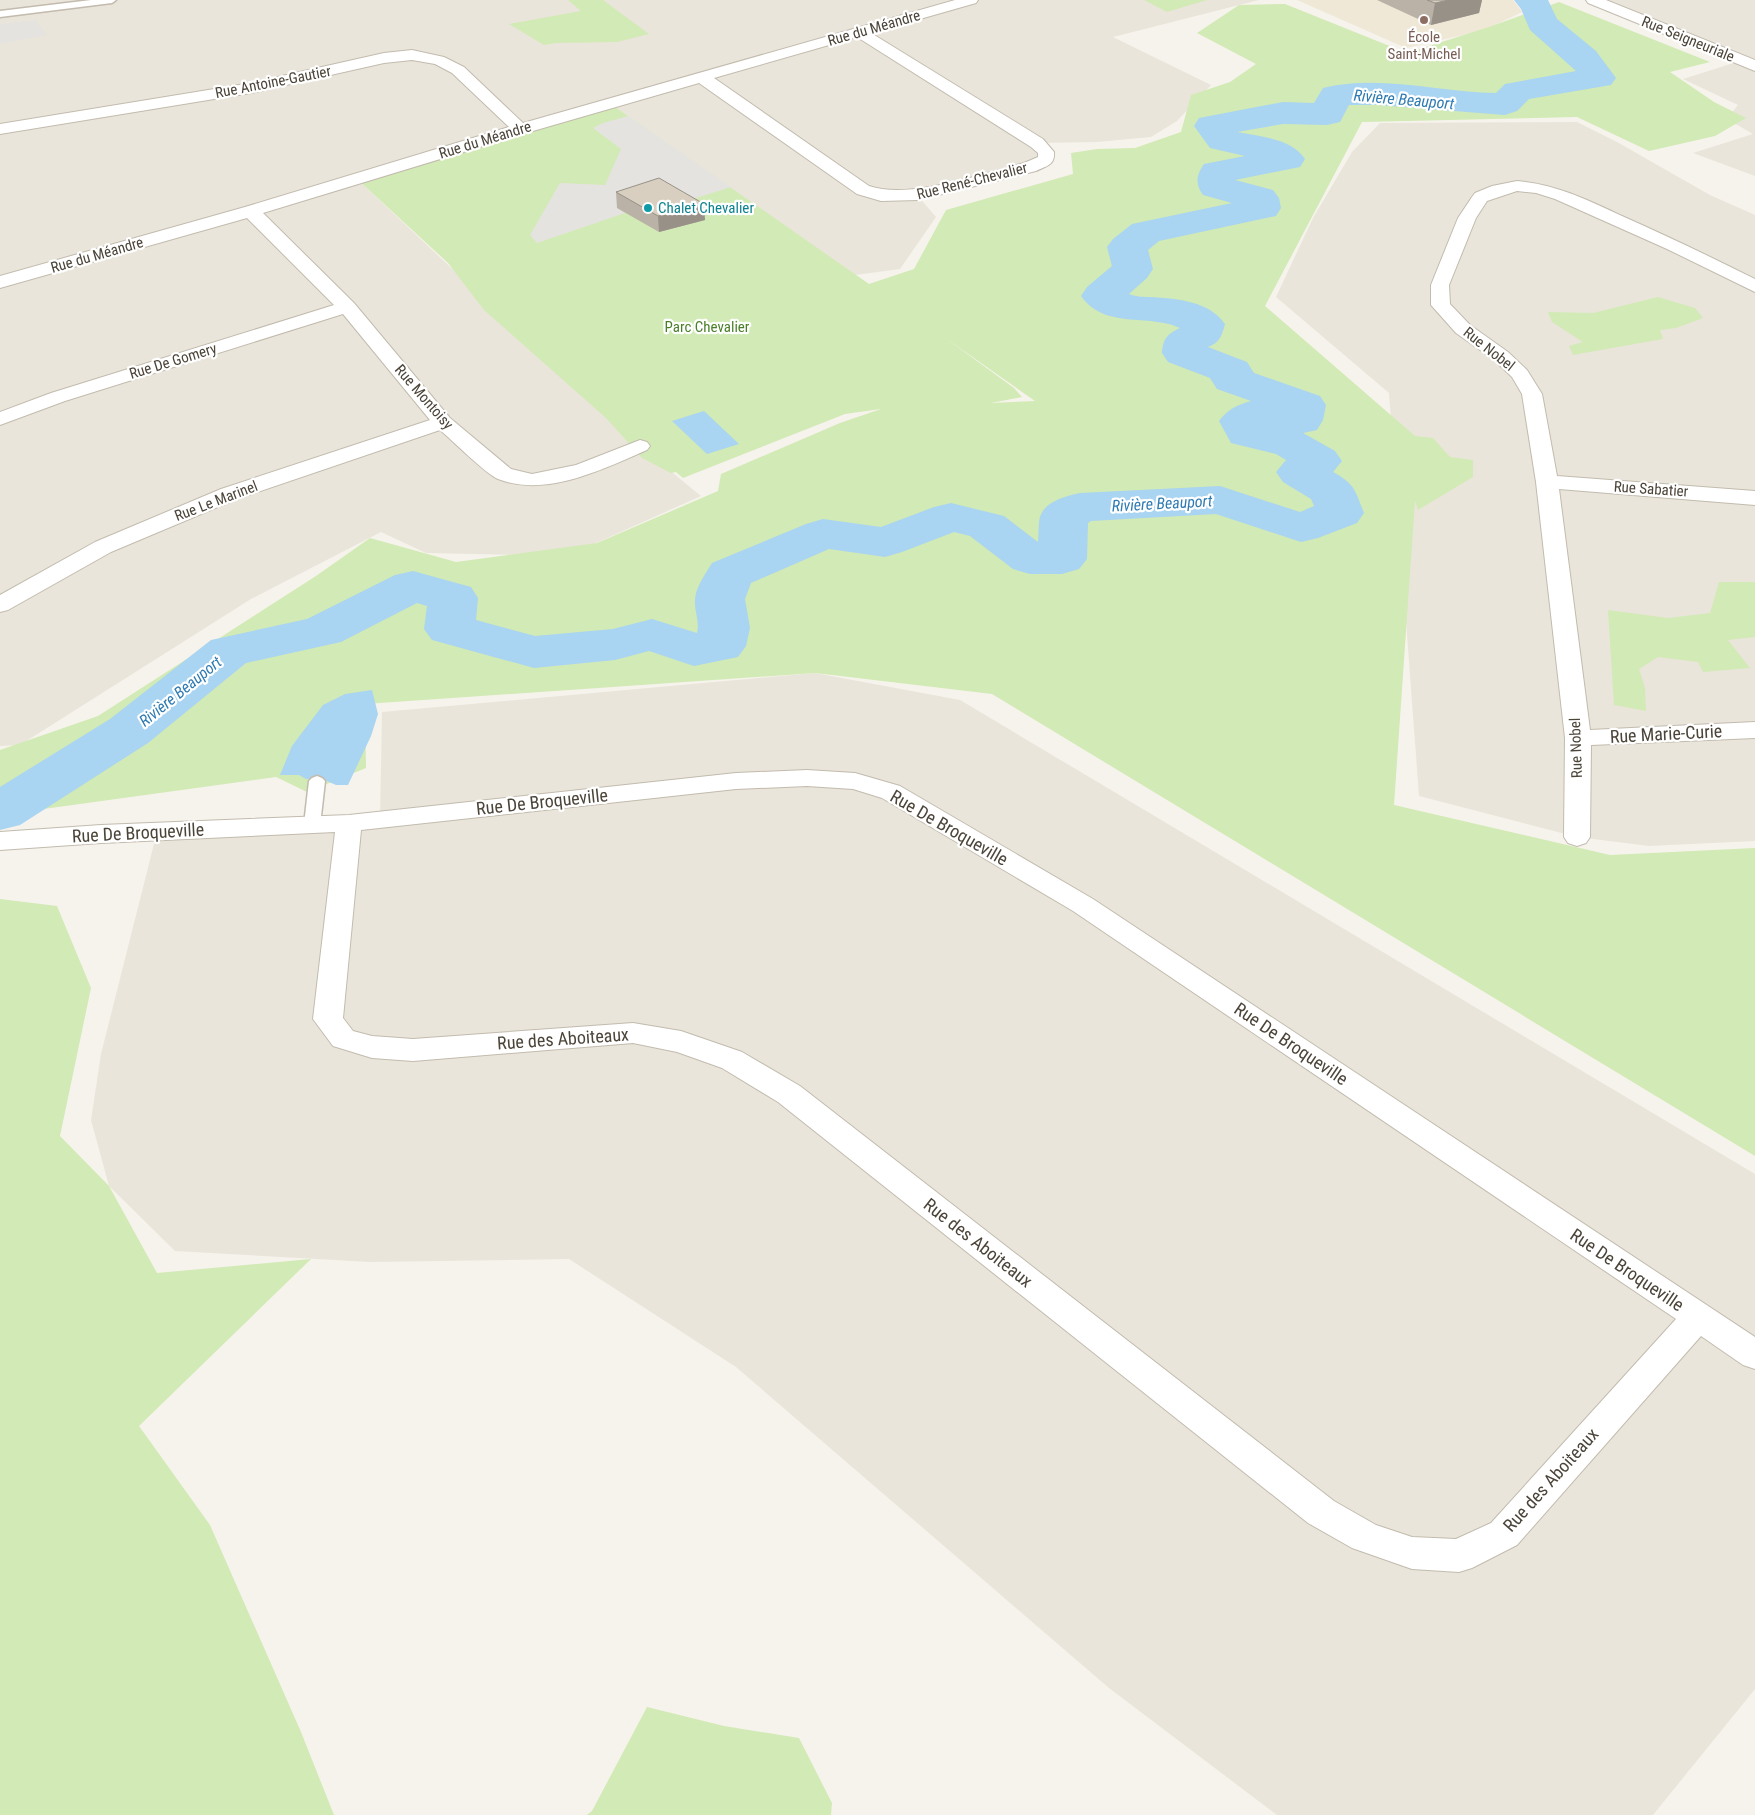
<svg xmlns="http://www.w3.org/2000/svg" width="1755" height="1815" font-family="'Roboto Condensed',sans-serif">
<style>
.residential{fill:#eae5da}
.education{fill:#efe8d6}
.green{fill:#d2eab5;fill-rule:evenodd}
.parking{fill:#e5e3e0}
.water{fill:#a9d4f2}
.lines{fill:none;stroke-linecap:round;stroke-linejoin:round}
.river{fill:#a9d4f2;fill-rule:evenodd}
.service-casing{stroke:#c2bbae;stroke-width:3}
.minor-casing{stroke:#c2bbae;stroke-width:2}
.tertiary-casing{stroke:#c2bbae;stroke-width:2}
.service{fill:#fff;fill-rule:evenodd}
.minor{fill:#fff;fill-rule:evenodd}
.tertiary{fill:#fff;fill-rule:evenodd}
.wall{fill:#bab2a6}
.shaded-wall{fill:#979187}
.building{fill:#d8cfc1;stroke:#979187}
.education-dot{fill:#8d6e63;stroke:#fff;stroke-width:2}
.culture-dot{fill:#0f9aa8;stroke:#fff;stroke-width:2}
.labels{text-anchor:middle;stroke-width:4.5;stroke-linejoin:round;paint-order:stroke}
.far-street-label{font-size:15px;fill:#4b4439;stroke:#fff}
.far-education-label{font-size:15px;fill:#785e54;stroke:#fff}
.far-culture-label{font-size:15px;fill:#0d838f;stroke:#fff;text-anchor:start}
.far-park-label{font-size:15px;fill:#4a7f2a;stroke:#fff}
.far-water-label{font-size:16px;font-style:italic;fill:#2e7ab2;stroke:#fff}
.street-label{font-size:18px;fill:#4b4439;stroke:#fff}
</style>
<rect width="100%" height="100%" fill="#f6f3ec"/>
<g class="residential">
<path d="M 0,0 L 1259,0 L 1113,37 L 1211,85 L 1177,121 L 1151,137 L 1097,142 L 1038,143 L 1046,160 L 918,196 L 936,217 L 900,269 L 855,275 L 611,104 L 357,179 L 640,446 L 701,496 L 567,556 L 426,553 L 381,532 L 251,599 L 20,745 L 0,746 Z"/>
<path d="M 1593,0 L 1755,0 L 1755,176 L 1693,153 L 1753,134 L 1727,119 L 1738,105 L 1683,79 L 1740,61 Z"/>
<path d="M 1577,122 L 1617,142 L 1710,195 L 1755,215 L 1755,841 L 1649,846 L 1577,837 L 1419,796 L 1389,393 L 1276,297 L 1313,218 L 1352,152 L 1380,123 Z"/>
<path d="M 815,673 L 960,700 L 1755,1174 L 1755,1689 L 1653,1815 L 1277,1815 L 1109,1688 L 736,1367 L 569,1259 L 370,1262 L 175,1251 L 109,1186 L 91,1120 L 101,1054 L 157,832 L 380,820 L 382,712 Z"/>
</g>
<path class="education" d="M 1297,0 L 1513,0 L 1522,12 L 1485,30 L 1406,48 Z"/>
<g class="green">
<path d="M 568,0 L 603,0 L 649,34 L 617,42 L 556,43 L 544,45 L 509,24 L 581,11 Z"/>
<path d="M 1144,0 L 1207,0 L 1167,12 Z"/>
<path d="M 1559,2 L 1710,62 L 1670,72 L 1714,102 L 1746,118 L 1715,136 L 1649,151 L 1577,117 L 1362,122 L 1265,306 L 1415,436 L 1433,438 L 1450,457 L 1473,460 L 1473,477 L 1418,510 L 1415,501 L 1394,805 L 1610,855 L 1755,848 L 1755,1156 L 992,694 L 815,673 L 365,704 L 366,768 L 307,792 L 276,777 L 0,815 L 0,750 L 98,716 L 316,576 L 370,538 L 456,562 L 597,543 L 718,491 L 721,474 L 840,423 L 881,409 L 845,414 L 683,478 L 676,472 L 671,473 L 642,458 L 606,418 L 484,310 L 448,263 L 357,179 L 611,104 L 869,284 L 914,269 L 946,210 L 1073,174 L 1071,153 L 1097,149 L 1135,148 L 1181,132 L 1191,95 L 1230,82 L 1256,64 L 1197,33 L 1239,5 L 1285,4 L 1407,53 L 1489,27 ZM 944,337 L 1035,401 L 991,403 L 1022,397 L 1014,388 Z"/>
<path d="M 1658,297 L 1695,308 L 1703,318 L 1676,328 L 1660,330 L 1663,339 L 1573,355 L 1569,346 L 1583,342 L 1552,322 L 1548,312 L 1593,313 Z"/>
<path d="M 1719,582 L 1755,582 L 1755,637 L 1728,640 L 1750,668 L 1703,672 L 1698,662 L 1658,657 L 1639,669 L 1645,688 L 1646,711 L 1614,705 L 1608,610 L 1668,618 L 1710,613 Z"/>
<path d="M 0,899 L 57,906 L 91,988 L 60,1136 L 109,1186 L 157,1273 L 311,1259 L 139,1426 L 210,1525 L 301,1732 L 334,1815 L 0,1815 Z"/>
<path d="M 647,1707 L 724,1726 L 799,1738 L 832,1803 L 831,1815 L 587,1815 L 592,1811 Z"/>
</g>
<g class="parking">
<path d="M 35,20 L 47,35 L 0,44 L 0,24 Z"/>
<path d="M 628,116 L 731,187 L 677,204 L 618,208 L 625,213 L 537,243 L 530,235 L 560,183 L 605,185 L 621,149 L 593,128 L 603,123 Z"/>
</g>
<g class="water">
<path d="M 704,411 L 739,444 L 707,454 L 672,421 Z"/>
<path d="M 372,690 L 378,714 L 371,736 L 348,785 L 336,785 L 322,779 L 306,779 L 299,775 L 280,775 L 292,746 L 323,705 L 345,694 Z"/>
</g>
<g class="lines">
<path class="river" d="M 1514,0 L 1548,0 L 1557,19 L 1596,51 L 1616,78 L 1611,85 L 1529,99 L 1517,111 L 1505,115 L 1378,105 L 1349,105 L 1340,122 L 1327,125 L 1283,124 L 1237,132 C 1261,137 1291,138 1305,159 L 1300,167 L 1235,180 L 1273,190 L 1279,198 L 1281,208 L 1276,216 L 1159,241 L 1148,250 L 1153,269 L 1147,278 L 1129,294 C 1136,297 1145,297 1152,297 C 1178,299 1209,301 1225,324 C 1222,336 1219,343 1208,347 L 1247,362 L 1254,373 L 1320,396 L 1326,405 L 1323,420 L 1317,430 L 1303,433 L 1335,451 L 1342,461 L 1333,472 C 1355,484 1355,490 1364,513 L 1357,523 L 1318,538 L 1301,542 L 1216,514 L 1091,521 L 1088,523 L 1087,559 L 1079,569 L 1062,574 L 1030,574 L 1013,569 L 970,536 L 954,532 L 902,552 L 885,557 L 829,549 L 751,583 L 745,599 L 750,628 L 746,646 L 738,657 L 694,666 L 649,651 L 615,660 L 534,668 L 432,640 L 424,629 L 427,606 L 417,603 L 341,642 L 246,663 L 148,743 L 20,825 L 0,830 L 0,787 L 110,719 L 211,640 L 307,619 L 395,575 L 413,571 L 471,587 L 478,598 L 476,620 L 535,636 L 613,629 L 652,619 L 697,633 C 700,622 694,611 695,600 C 695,588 706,573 712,563 L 806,524 L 823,519 L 881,527 L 934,507 L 951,503 L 1004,516 L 1038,542 C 1039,534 1038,524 1040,517 C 1045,501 1066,496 1080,493 L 1220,486 L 1300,512 L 1314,506 L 1311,499 L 1283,482 L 1276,472 L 1286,460 L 1276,454 L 1231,443 L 1219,421 C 1228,409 1237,405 1251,401 L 1217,389 L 1210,378 L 1168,362 L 1162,353 C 1163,339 1167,334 1180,328 C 1148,313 1105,330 1081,296 L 1087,287 L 1112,266 L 1107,247 L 1113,239 L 1132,224 L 1232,203 L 1203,195 C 1195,184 1196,175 1204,164 L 1245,156 L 1210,148 L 1194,126 L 1199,118 L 1283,102 L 1314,103 L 1323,88 C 1378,74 1439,92 1496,93 L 1505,84 L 1576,71 L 1530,30 L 1521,9 Z"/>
<g class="service-casing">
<g id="service">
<path d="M 91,0 L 116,0 L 112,3 L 0,17 L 0,11 Z"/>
<path d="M 317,776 L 322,778 L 325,781 L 320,825 L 318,829 L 306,829 L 304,825 L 309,781 L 312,778 Z"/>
</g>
</g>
<g class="minor-casing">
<g id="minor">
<path d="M 955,0 L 978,0 L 976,3 L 871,33 L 1043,139 L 1054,152 C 1055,165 1047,166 1036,171 L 918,200 L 881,201 L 857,194 L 699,83 L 526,133 L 263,213 L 354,303 L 450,418 L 511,469 L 532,474 L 576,465 L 640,440 L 647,442 L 650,446 L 647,450 C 603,469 546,498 498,479 C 486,474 452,440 440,430 L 237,499 L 111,552 L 8,610 L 0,612 L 0,595 L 95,542 L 221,489 L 430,420 L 343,314 L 65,401 L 0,425 L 0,412 L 51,393 L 334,305 L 247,218 L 0,288 L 0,276 L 245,207 L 509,127 L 452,73 L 435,64 L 412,60 L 384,63 L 251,93 L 0,134 L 0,124 L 251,83 L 384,53 L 412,50 L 444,57 L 464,67 L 523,123 ZM 857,37 L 1031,147 L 1038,153 L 1038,157 L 1024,163 C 981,174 910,200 869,186 L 714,78 Z"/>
<path d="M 1517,181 C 1555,184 1588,200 1622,216 C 1667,236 1711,257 1755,279 L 1755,292 L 1667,249 L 1555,199 L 1536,193 L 1517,191 L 1487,201 L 1476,218 L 1449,285 L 1450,304 L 1470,325 L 1508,352 L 1527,370 L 1542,394 L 1557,476 L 1755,491 L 1755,505 L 1559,489 L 1590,730 L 1755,722 L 1755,738 L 1591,745 L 1590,837 L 1586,843 L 1577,846 L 1568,843 L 1564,837 L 1565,738 L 1536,482 L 1522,394 L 1512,377 L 1494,360 L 1456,333 L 1431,305 L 1431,285 L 1458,218 L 1472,197 L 1475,193 L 1492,186 Z"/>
<path d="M 807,770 L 855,773 L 900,786 L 1093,899 L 1755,1337 L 1755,1369 L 1743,1365 L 1701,1336 L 1517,1545 L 1472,1568 L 1459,1572 L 1412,1569 L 1352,1548 L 1308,1523 L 778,1102 L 722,1068 L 677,1052 L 633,1043 L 413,1061 L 372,1058 L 333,1046 L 313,1019 L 335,832 L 101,843 L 0,850 L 0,832 L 101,825 L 349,815 L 736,773 ZM 807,786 L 853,789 L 882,798 L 1073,911 L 1676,1319 L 1491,1523 L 1456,1539 L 1412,1537 L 1376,1525 L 1334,1501 L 800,1086 L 742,1052 L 681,1031 L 633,1023 L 413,1039 L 372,1036 L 353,1031 L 343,1018 L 361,830 L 736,789 Z"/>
</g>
</g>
<g class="tertiary-casing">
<path id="tertiary" d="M 1586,0 L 1606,0 L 1755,60 L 1755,71 L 1588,3 Z"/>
</g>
<use href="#service" class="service"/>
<use href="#minor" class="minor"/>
<use href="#tertiary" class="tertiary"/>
</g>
<g class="wall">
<path d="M 1377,0 L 1482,0 L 1479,13 L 1431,25 Z"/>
<path d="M 616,192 L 705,220 L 659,232 L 617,208 Z"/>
</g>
<g class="shaded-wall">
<path d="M 1449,0 L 1482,0 L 1479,13 L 1431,25 L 1435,3 Z"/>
<path d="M 704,204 L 705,220 L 659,232 L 658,216 Z"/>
</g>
<g class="building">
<path d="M 1427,0 L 1449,0 L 1435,3 Z"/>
<path d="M 659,178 L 704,204 L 658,216 L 616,192 Z"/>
</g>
<circle class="education-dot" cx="1424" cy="20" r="5"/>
<circle class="culture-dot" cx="648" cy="208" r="5"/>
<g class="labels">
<g class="far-street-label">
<text transform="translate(874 28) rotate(-16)" y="5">Rue du Méandre</text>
<text transform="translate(1688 39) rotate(22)" y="5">Rue Seigneuriale</text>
<text transform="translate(273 82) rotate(-11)" y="5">Rue Antoine-Gautier</text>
<text transform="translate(485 140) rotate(-17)" y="5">Rue du Méandre</text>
<text transform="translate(972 181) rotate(-14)" y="5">Rue René-Chevalier</text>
<text transform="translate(97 255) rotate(-16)" y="5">Rue du Méandre</text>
<text transform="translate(1489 349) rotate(38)" y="5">Rue Nobel</text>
<text transform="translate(173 361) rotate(-17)" y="5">Rue De Gomery</text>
<text transform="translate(424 397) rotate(49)" y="5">Rue Montoisy</text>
<text transform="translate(1651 489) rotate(4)" y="5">Rue Sabatier</text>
<text transform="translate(216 501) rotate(-21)" y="5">Rue Le Marinel</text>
<text transform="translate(1576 748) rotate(-92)" y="5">Rue Nobel</text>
</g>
<g class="far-education-label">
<text x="1424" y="42">École<tspan x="1424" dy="17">Saint-Michel</tspan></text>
</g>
<g class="far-culture-label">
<text x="658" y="213">Chalet Chevalier</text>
</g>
<g class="far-park-label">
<text x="707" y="332">Parc Chevalier</text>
</g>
<g class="far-water-label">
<text transform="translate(1404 99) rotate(5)" y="6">Rivière Beauport</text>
<text transform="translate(1162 503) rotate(-3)" y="6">Rivière Beauport</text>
<text transform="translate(180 691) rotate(-39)" y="6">Rivière Beauport</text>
</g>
<g class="street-label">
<text transform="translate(1666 734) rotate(-3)" y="6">Rue Marie-Curie</text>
<text transform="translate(542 802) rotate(-6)" y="6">Rue De Broqueville</text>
<text transform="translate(949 828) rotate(30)" y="6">Rue De Broqueville</text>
<text transform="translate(138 833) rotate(-3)" y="6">Rue De Broqueville</text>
<text transform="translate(563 1039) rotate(-4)" y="6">Rue des Aboiteaux</text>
<text transform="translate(1291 1044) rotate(34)" y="6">Rue De Broqueville</text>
<text transform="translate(978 1243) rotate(38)" y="6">Rue des Aboiteaux</text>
<text transform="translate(1627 1270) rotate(34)" y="6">Rue De Broqueville</text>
<text transform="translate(1551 1480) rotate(-48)" y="6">Rue des Aboiteaux</text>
</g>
</g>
</svg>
